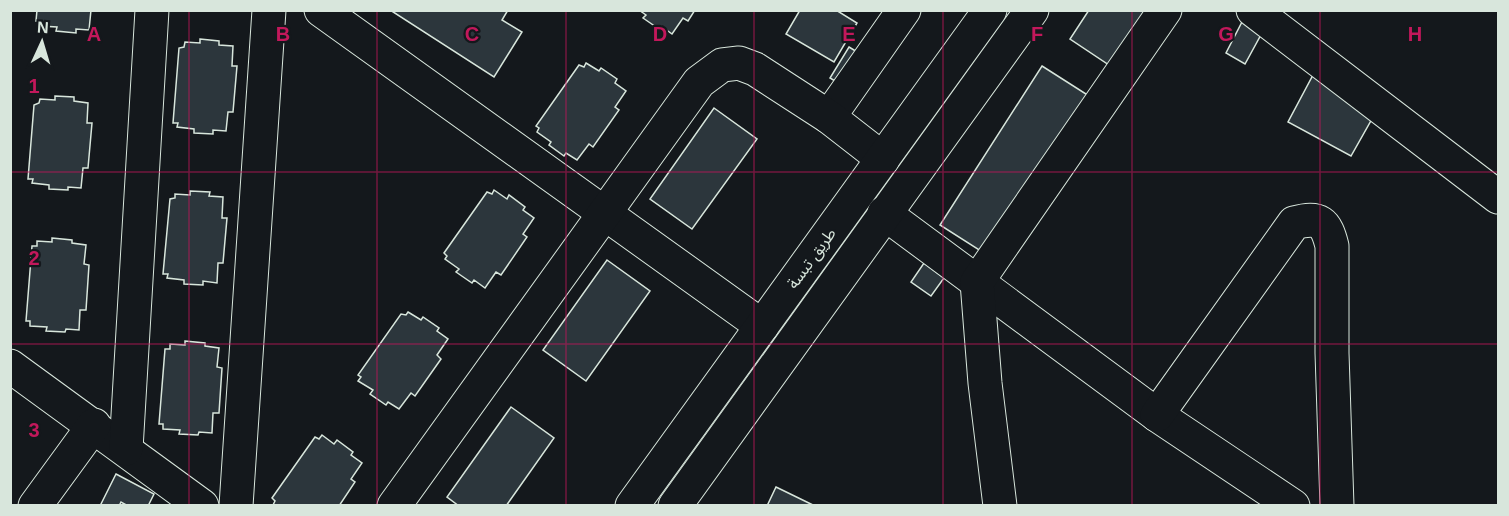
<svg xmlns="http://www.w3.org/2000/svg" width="1509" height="516" font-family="Helvetica,'Noto Sans Arabic',sans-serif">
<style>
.building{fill:#2c363c;stroke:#d8e6dc;stroke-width:1.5}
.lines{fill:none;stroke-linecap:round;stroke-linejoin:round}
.minor-casing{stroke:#d8e6dc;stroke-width:35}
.major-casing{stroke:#d8e6dc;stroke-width:35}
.minor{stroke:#14181c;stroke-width:33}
.major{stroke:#14181c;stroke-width:33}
.grid{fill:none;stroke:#c2185b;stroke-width:1.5;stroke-opacity:0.55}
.labels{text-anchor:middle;stroke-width:4.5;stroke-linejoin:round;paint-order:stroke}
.street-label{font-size:16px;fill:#d8e6dc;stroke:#14181c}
.grid-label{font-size:20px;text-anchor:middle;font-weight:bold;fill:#c2185b;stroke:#14181c;stroke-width:4.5;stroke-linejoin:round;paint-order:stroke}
</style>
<rect width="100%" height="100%" fill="#14181c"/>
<g class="building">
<path d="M 37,10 L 91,10 L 89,30 L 76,29 L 76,33 L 56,31 L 57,27 L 40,26 L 40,21 L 36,21 Z"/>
<path d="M 390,10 L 508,10 L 502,20 L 522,32 L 494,77 Z"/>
<path d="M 639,10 L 695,10 L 688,21 L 683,18 L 672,34 L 661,26 L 659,29 L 643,18 L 646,15 Z"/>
<path d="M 800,10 L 836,10 L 857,23 L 834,62 L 786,34 Z"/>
<path d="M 1089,10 L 1168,10 L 1124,75 L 1070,39 Z"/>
<path d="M 1243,20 L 1263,31 L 1245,64 L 1226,53 Z"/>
<path d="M 200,39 L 219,41 L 219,45 L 233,46 L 232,66 L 237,66 L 233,112 L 228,112 L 226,131 L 213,130 L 213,134 L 194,133 L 194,129 L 177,127 L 178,123 L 173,123 L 179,48 L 184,47 L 185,42 L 200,43 Z"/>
<path d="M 849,47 L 867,58 L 848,89 L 830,78 Z"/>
<path d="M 586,63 L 599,71 L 601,68 L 617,79 L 615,83 L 626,91 L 615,107 L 619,110 L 593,147 L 589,144 L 577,160 L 566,153 L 564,156 L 549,145 L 551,142 L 537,132 L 539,128 L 536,126 L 579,65 L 584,67 Z"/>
<path d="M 1042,66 L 1097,101 L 995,260 L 940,225 Z"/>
<path d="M 1313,75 L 1377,110 L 1351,156 L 1288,122 Z"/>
<path d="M 55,96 L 74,97 L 74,101 L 88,103 L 87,123 L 92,123 L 88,168 L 83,168 L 81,188 L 68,187 L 68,190 L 49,189 L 49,185 L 32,183 L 33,179 L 28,179 L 34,105 L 39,103 L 40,99 L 55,100 Z"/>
<path d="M 714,108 L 757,139 L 692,229 L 650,199 Z"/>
<path d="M 494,190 L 507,199 L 509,195 L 525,207 L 523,210 L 534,218 L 523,234 L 527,237 L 501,275 L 496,272 L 485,288 L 474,280 L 472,283 L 456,272 L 459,269 L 445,259 L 447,256 L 444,253 L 487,192 L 492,194 Z"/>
<path d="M 190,191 L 210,192 L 209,196 L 223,197 L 222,218 L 227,218 L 223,263 L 218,263 L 217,283 L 203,281 L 203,285 L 184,284 L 184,280 L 167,278 L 168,274 L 163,274 L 170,199 L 175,198 L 175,194 L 190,195 Z"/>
<path d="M 52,238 L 72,240 L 72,243 L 86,245 L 84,264 L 89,265 L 86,310 L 80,310 L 79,330 L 66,329 L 65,332 L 46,331 L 47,327 L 30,326 L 30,321 L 26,321 L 32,246 L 37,246 L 37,241 L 52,242 Z"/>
<path d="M 607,260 L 650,291 L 586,381 L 543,350 Z"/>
<path d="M 924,263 L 944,278 L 931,296 L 911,282 Z"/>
<path d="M 408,312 L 421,320 L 423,317 L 439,328 L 437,331 L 448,339 L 437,355 L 441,359 L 415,396 L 411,393 L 399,409 L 388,402 L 386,405 L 370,394 L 373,390 L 358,381 L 361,377 L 358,375 L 401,314 L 406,315 Z"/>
<path d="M 185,341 L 205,343 L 205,346 L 219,348 L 217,367 L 222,368 L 219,413 L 213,413 L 212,433 L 199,432 L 198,435 L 179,434 L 180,430 L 163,429 L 163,424 L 159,424 L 165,349 L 170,349 L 170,344 L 185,345 Z"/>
<path d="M 511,407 L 554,438 L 506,506 L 459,506 L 447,497 Z"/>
<path d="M 322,435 L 334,444 L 337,440 L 353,452 L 351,455 L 362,463 L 351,479 L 355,482 L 339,506 L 273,505 L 275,501 L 272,498 L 315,437 L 319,439 Z"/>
<path d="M 116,474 L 154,494 L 148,506 L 128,506 L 121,502 L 119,506 L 100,506 Z"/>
<path d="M 776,487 L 815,506 L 767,506 Z"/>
</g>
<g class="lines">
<g class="minor-casing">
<g id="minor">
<path d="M 321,10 L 762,326"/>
<path d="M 1253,10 L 1498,197"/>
<path d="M 829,117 L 904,10"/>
<path d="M 884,213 L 1157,415 L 1293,506"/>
<path d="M 10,366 L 202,506"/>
<path d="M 1157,415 L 1294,223 C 1320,216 1326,222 1332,246 L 1332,353 L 1337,506"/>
<path d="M 126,449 L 152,10"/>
<path d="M 35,506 L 94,425"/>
<path d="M 236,506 L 269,10"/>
<path d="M 394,506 L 699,82 L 722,65 L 739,63 L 755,69 L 829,117 L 883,159"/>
<path d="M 1000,506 L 985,383 L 977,282 L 1165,10"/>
</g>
</g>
<g class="major-casing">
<g id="major">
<path d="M 632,506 L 990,10"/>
<path d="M 675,506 L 1032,10"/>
</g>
</g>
<use href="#minor" class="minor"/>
<use href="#major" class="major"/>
</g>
<path class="grid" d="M 189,10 L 189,506M 377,10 L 377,506M 566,10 L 566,506M 754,10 L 754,506M 943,10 L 943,506M 1132,10 L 1132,506M 1320,10 L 1320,506M 10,172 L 1498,172M 10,344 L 1498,344"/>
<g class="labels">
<g class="street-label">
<text transform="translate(811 258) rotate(-54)" y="6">طريق تبسة</text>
</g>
</g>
<g class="grid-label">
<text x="94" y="41">A</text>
<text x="283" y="41">B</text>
<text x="472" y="41">C</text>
<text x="660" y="41">D</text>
<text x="849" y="41">E</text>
<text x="1037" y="41">F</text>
<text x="1226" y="41">G</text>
<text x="1415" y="41">H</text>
<text x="34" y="93">1</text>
<text x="34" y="265">2</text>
<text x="34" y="437">3</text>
</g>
<rect width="1509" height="516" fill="none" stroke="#d8e6dc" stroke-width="24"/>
<g transform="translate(42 42) rotate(4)" stroke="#14181c" stroke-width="4.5" paint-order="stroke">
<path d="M0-4.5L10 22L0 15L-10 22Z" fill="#d8e6dc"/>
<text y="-9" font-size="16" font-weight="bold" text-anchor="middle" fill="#d8e6dc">N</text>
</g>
</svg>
